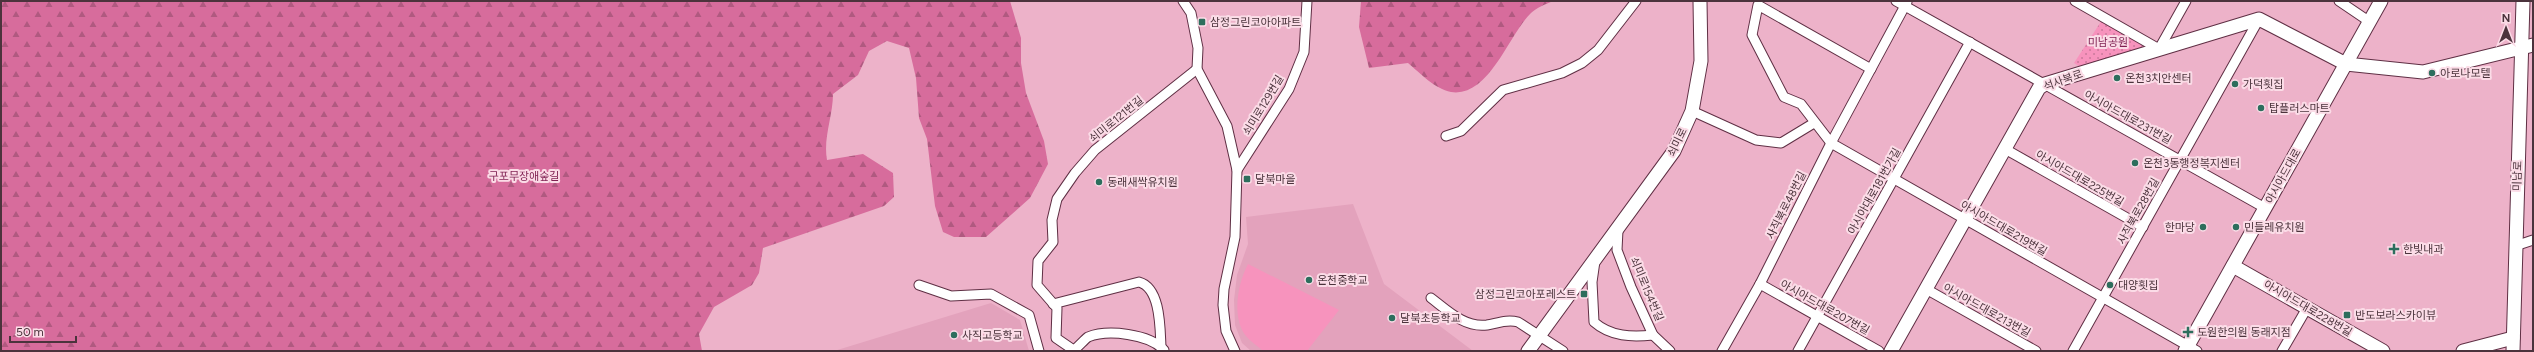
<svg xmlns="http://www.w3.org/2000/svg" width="2534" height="352" font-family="Figtree,'Noto Sans KR',sans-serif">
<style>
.built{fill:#e3a2bc}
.grass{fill:url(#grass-dots)}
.forest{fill:url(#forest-firs)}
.pitch{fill:#f793bd}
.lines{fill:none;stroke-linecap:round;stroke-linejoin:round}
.street-casing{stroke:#5f2f44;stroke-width:11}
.secondary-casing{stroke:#5f2f44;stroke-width:15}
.street{stroke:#fff;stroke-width:9}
.secondary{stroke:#fff;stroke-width:13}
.poi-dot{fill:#2d6e5d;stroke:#fbdce7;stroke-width:1.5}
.labels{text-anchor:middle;stroke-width:4;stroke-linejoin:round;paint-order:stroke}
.poi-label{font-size:11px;fill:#4b333c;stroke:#fbdce7;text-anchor:start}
.park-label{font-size:11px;fill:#7f1f51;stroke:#fbdce7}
.street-label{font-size:11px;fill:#4b333c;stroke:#fbdce7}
</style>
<defs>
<pattern id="grass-dots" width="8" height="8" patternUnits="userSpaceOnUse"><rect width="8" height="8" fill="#f793bd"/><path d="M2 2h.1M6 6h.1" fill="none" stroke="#ca799b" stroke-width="1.8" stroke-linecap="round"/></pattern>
<pattern id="forest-firs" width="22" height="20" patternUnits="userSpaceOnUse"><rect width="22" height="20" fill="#d76c9c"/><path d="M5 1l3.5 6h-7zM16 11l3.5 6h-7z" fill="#b05980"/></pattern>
</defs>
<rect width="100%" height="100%" fill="#edb2c9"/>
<g class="built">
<path d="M 1353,204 L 1384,284 L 1473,351 L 1251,351 L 1242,343 L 1235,325 L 1234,300 L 1237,275 L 1248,244 L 1246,217 Z"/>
<path d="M 991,303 L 1020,320 L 1029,351 L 834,351 Z"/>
</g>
<path class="grass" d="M 2102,20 L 2149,46 L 2082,68 L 2074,63 Z"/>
<g class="forest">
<path d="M 1,1 L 1010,1 L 1021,38 L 1021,63 L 1026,93 L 1044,141 L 1048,164 L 1030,198 L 986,237 L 954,237 L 943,232 L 935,206 L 927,139 L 919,118 L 916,78 L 909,48 L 887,41 L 869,51 L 858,75 L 833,94 C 833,116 823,138 827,160 L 863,154 L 893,173 L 894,197 L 884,206 L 763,248 L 759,273 L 752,285 L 714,307 L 699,334 L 702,351 L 1,351 Z"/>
<path d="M 1361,1 L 1553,1 C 1546,4 1536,8 1531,13 C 1509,34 1489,98 1451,92 C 1435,89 1420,73 1408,63 L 1369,68 L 1359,27 Z"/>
</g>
<path class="pitch" d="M 1248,264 L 1339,310 L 1307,351 L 1263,351 C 1258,346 1251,342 1246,336 C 1231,317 1238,283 1248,264 Z"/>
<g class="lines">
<g class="street-casing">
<g id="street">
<path d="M 1183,1 L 1191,13 L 1198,48 L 1197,69 L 1227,126 L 1237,170 L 1235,237 L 1224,289 L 1223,305 L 1226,331 L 1235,351"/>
<path d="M 1896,1 L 2265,208"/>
<path d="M 2075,1 L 2159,49 L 2186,1"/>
<path d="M 2339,1 L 2370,22"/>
<path d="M 1871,69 L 1758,5 L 1752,35 L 1784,97 L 1801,104 L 1831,143 L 2197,351"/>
<path d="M 1692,111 L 1756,140 L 1781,143 L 1814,123"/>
<path d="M 1446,136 L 1461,131 L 1503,90 L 1562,73 L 1582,63 L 1598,50 L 1636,1"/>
<path d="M 2005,149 L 2143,227"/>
<path d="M 1237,170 L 1289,89 L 1304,52 L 1307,1"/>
<path d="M 1618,230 L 1617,250 L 1631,287 L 1653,335 L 1670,351"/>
<path d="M 2515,246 L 2533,240"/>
<path d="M 1595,261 L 1592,282 L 1594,322 C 1611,337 1632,337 1653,335"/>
<path d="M 1760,284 L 1879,351"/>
<path d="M 919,285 L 951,296 L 991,294 L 1029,315 L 1039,351"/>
<path d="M 1926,289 L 2036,351"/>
<path d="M 1431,298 C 1448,311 1465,328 1487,325 C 1498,323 1507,319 1518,322 L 1563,351"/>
<path d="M 1053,304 L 1139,282 C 1161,288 1160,329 1161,347"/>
<path d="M 1074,350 C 1079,346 1084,340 1088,337 C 1108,329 1149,334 1164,350"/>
<path d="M 1075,351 L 1056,338 L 1057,308 L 1037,285 L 1038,261 L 1053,242 L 1052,220 L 1057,199 L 1075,173 L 1095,150 L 1197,69"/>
<path d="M 1722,351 L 1760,284 L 1831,143 L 1907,2"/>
<path d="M 1798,351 L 1970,42"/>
<path d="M 2073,351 L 2259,19"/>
<path d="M 2282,351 L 2307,308"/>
</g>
</g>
<g class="secondary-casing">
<g id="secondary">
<path d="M 2233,266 L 2383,351"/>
<path d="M 1528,351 L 1674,151 L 1692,111 L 1701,61 L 1700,1"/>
<path d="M 1891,351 L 2039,88 L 2045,84 L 2259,19 L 2346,64 L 2423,72 L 2533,45"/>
<path d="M 2185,351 L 2381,1"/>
<path d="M 2463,351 L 2513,338"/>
<path d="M 2513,351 L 2523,1"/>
</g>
</g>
<use href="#street" class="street"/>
<use href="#secondary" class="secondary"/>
</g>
<g class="poi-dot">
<rect x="1198" y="18" width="8" height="8" rx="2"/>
<circle cx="2432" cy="73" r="4"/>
<circle cx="2117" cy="78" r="4"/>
<circle cx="2235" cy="84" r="4"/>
<circle cx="2261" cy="108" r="4"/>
<circle cx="2135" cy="163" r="4"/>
<rect x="1243" y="175" width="8" height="8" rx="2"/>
<circle cx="1099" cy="182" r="4"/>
<circle cx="2203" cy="227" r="4"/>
<circle cx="2236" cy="227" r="4"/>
<path d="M2392 243h4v4h4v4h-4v4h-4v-4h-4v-4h4z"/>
<circle cx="1309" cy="280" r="4"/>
<circle cx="2110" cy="285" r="4"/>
<rect x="1580" y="290" width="8" height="8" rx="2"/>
<rect x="2343" y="311" width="8" height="8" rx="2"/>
<circle cx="1392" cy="318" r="4"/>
<path d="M2186 326h4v4h4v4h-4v4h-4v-4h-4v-4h4z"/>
<circle cx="954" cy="335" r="4"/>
</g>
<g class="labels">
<g class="poi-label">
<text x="1210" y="26">삼정그린코아아파트</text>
<text x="2440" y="77">아로나모텔</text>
<text x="2125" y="82">온천3치안센터</text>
<text x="2243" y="88">가덕횟집</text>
<text x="2269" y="112">탑플러스마트</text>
<text x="2143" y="167">온천3동행정복지센터</text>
<text x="1255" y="183">달북마을</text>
<text x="1107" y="186">동래새싹유치원</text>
<text x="2195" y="231" text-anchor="end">한마당</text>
<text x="2244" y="231">민들레유치원</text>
<text x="2403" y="253">한빛내과</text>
<text x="1317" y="284">온천중학교</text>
<text x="2118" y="289">대양횟집</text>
<text x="1576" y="298" text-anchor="end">삼정그린코아포레스트</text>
<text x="2355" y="319">반도보라스카이뷰</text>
<text x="1400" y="322">달북초등학교</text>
<text x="2197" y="336">도원한의원 동래지점</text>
<text x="962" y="339">사직고등학교</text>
</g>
<g class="park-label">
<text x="2108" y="46">미남공원</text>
<text x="524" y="180">구포무장애숲길</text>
</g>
<g class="street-label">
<text transform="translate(2063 80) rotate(-20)" y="4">석사북로</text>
<text transform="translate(1263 105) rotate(-59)" y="4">쇠미로129번길</text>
<text transform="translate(2128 117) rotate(29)" y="4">아시아드대로231번길</text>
<text transform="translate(1116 119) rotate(-39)" y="4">쇠미로121번길</text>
<text transform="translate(1677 142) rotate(-64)" y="4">쇠미로</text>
<text transform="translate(2283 176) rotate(-61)" y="4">아시아드대로</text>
<text transform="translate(2517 176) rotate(-88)" y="4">미남로</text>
<text transform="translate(2080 178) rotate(30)" y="4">아시아드대로225번길</text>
<text transform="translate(1874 191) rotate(-61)" y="4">아시아대로181번가길</text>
<text transform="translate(1786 205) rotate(-63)" y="4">사직북로48번길</text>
<text transform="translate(2138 211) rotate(-61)" y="4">사직북로28번길</text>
<text transform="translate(2004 228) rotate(30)" y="4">아시아드대로219번길</text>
<text transform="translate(1647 289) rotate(67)" y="4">쇠미로154번길</text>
<text transform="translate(1825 307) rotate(29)" y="4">아시아드대로207번길</text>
<text transform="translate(2308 308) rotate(30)" y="4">아시아드대로228번길</text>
<text transform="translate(1987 310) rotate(29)" y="4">아시아드대로213번길</text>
</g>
</g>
<rect width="2534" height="352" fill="none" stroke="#4b333c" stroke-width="4"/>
<g transform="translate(2506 28)" stroke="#fbdce7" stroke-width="3" paint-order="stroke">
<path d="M0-3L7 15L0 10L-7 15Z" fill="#4b333c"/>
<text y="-6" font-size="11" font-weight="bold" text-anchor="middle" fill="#4b333c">N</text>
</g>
<path d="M10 336v6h66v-6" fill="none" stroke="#4b333c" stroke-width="2"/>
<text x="16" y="336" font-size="12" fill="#4b333c" stroke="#fbdce7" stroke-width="3" paint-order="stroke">50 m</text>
</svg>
